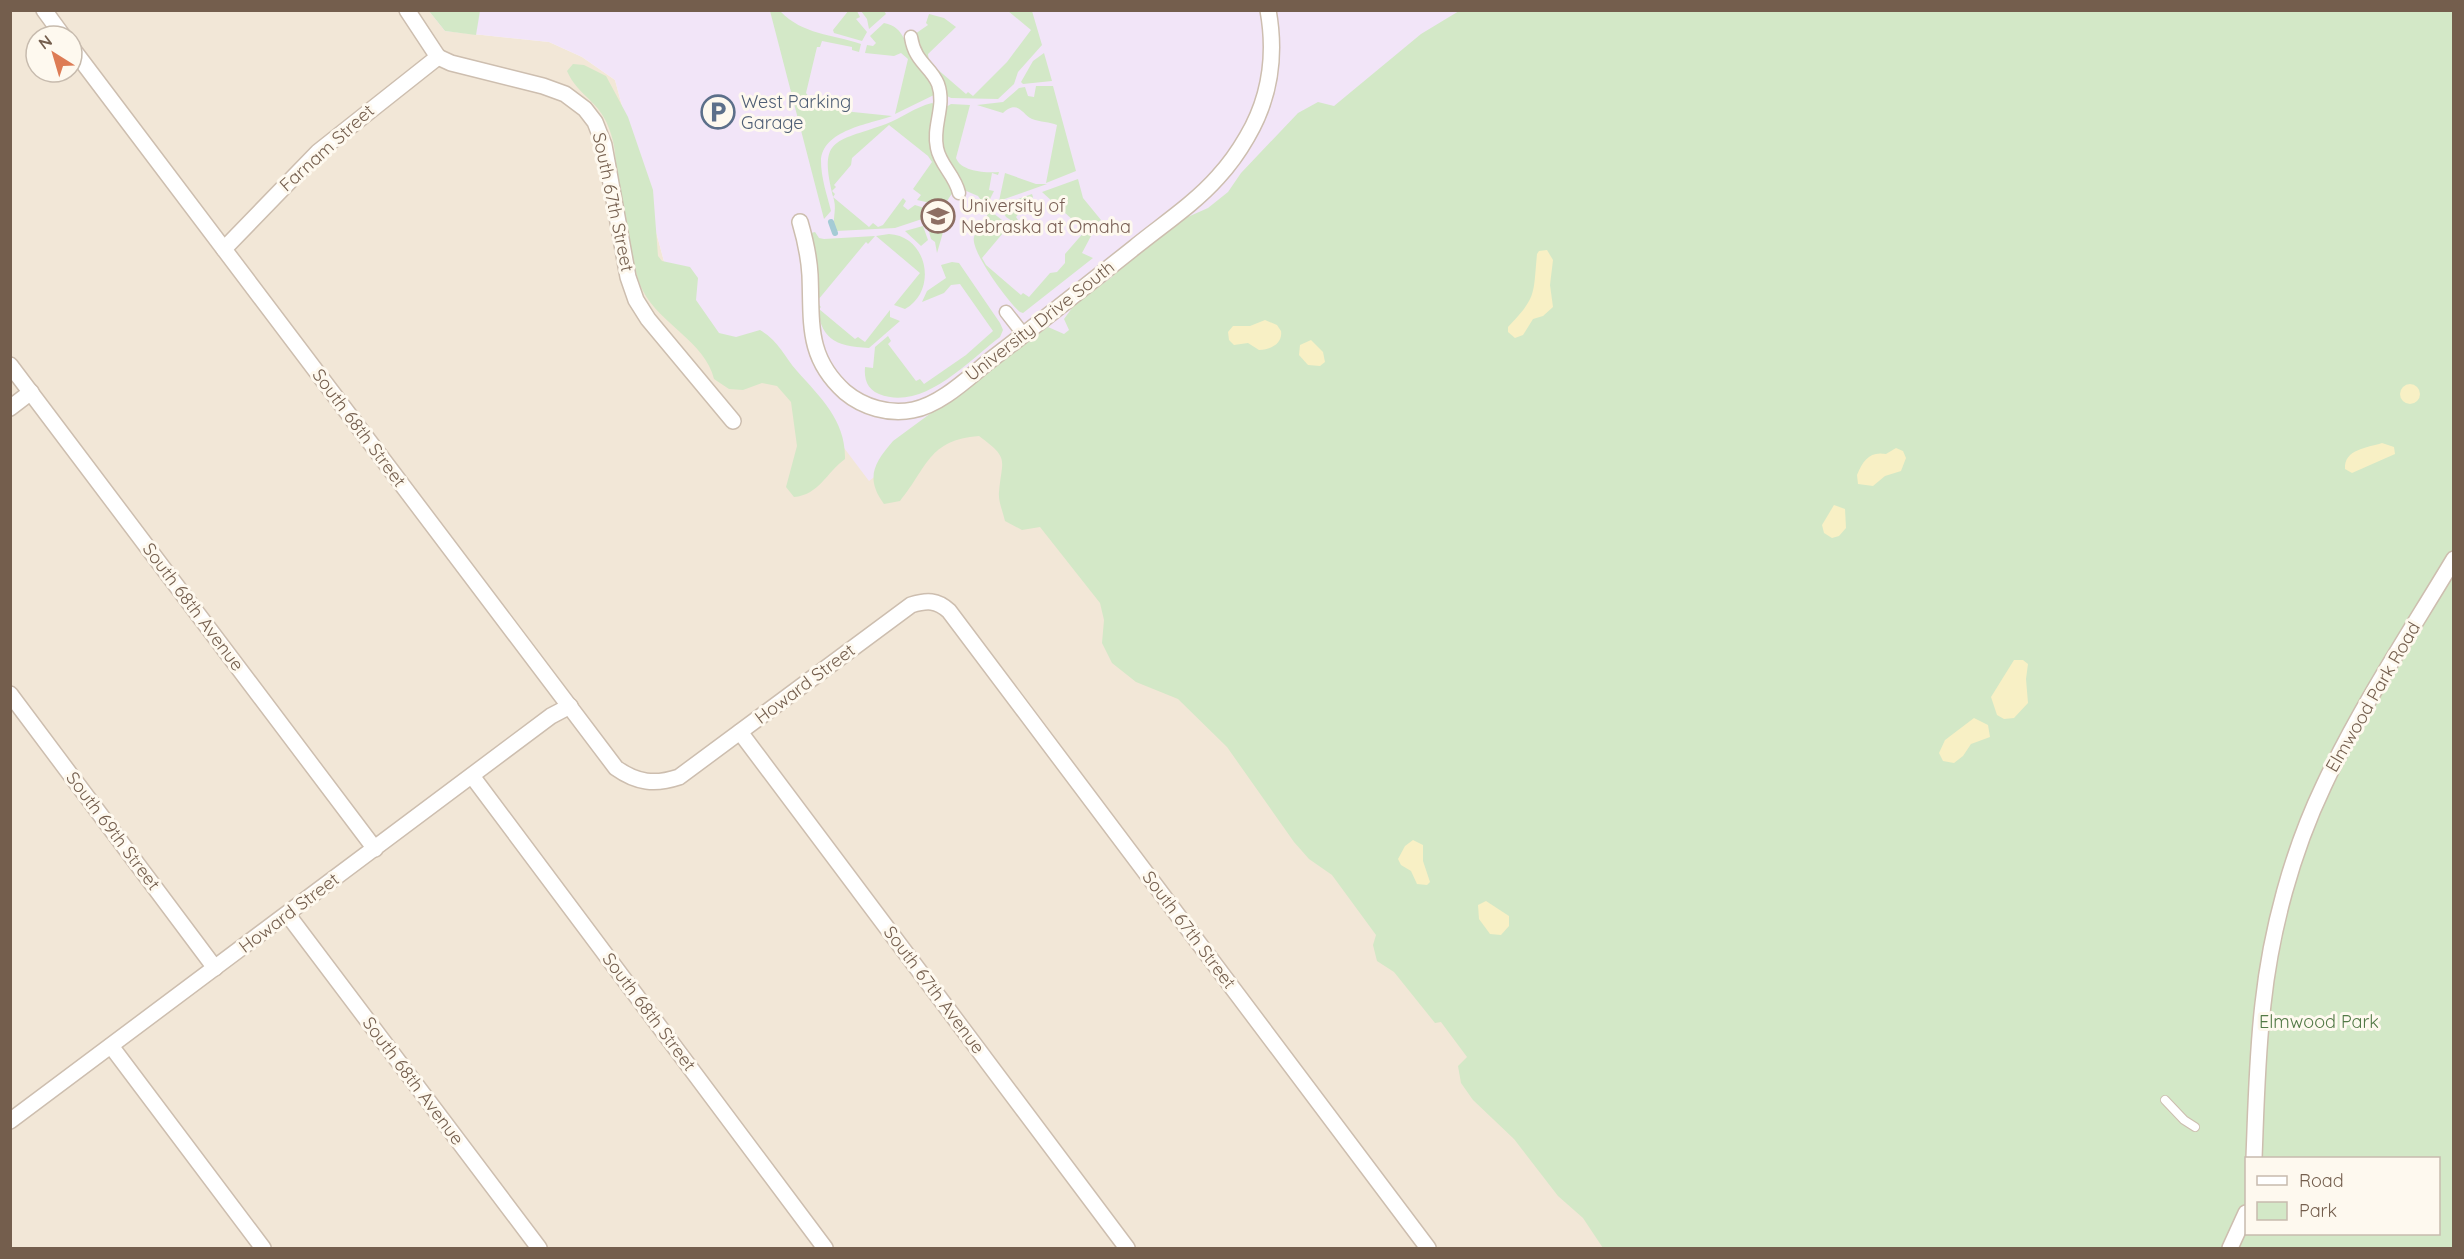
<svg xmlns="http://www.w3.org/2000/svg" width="2464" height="1259" font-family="Quicksand,sans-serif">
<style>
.residential{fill:#f2e7d7;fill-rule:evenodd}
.education{fill:#f2e5f8}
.green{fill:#d3e8c7;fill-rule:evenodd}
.sand{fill:#f8f0c5}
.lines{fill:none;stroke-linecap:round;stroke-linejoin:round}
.stream{stroke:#a4cbd5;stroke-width:6}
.service-casing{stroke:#cdbeaf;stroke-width:10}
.pedestrian-casing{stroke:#cdbeaf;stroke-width:15}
.minor-casing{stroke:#cdbeaf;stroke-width:18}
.service{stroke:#fff;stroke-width:8}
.pedestrian{stroke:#fff;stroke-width:12}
.minor{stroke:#fff;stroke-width:15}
.labels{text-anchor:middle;stroke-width:6;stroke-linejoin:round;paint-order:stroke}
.service-label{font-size:18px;fill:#4e5e75;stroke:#fef9ef;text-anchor:start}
.street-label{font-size:18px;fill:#745e4d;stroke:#fef9ef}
.education-label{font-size:18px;fill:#785e54;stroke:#fef9ef;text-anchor:start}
.park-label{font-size:18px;fill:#527946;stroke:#fef9ef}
</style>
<rect width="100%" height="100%" fill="#fbf5e8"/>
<path class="residential" d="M 10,11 L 429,11 L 445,31 L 549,42 L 582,57 L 615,80 L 669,280 L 976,399 L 1616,1248 L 11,1248 ZM 36,36 L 72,36 L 72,72 L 36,72 Z"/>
<path class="education" d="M 429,11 L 1495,11 L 869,481 L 786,371 L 744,369 L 669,280 L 615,80 L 582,57 L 549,42 L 445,31 Z"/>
<g class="green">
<path d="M 849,10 L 857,11 L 860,17 L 856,19 L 867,32 L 862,41 L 834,33 L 833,30 Z"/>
<path d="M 429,11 L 480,11 L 476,35 L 445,31 Z"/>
<path d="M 770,11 L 780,11 C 803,35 832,34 861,44 L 859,52 L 852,50 L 852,47 L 822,41 L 820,47 L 817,47 L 806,93 L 809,97 L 814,98 L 814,102 L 853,112 L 892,116 C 870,124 822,130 821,161 C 821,178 827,195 831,211 L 824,219 Z"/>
<path d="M 861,11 L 884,11 L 886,14 L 869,29 L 867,19 Z"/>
<path d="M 1008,11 L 1032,11 L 1042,45 L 1018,72 L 1014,84 L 998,99 L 951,98 L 945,95 L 923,60 L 915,34 L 928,25 L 926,23 L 929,14 L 944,18 L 956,27 L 928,54 L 929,62 L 966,94 L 968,92 L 973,96 L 1007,62 L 1031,30 Z"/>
<path d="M 1459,11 L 2453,11 L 2453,1248 L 1603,1248 L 1583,1218 L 1558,1196 L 1514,1139 L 1473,1100 L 1461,1083 L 1458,1066 L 1467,1057 L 1441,1022 L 1435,1023 L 1394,972 L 1377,961 L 1373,945 L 1376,935 L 1332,875 L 1309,859 L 1294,842 L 1227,747 L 1178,699 L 1136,682 L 1112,663 L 1102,643 L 1104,620 L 1100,603 L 1040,527 L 1022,530 L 1005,521 C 1003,512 998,501 999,492 C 1002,458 1010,459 979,436 C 928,440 928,467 900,501 L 884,504 C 865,478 874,463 893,441 L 1048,327 L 1064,334 L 1069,330 L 1064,319 L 1075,304 L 1112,277 L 1135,250 L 1172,224 L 1208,208 L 1228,192 L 1241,173 L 1298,113 L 1318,102 L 1334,106 L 1421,34 ZM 2246,1158 L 2438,1158 L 2438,1234 L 2246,1234 Z"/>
<path d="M 884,23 C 906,27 905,47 915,63 C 922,75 930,78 936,94 L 895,114 L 908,59 L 901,53 L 894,56 L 865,53 L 867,45 L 873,46 L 876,43 L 870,36 Z"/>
<path d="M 1044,53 L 1052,81 L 1023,84 L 1021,82 L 1033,61 Z"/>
<path d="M 573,64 L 584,65 L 606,76 L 628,117 L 653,190 L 658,256 L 662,261 L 690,267 L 698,278 L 696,300 L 719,333 L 736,337 L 760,330 C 778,340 784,356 797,371 C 821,398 846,421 845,459 C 826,473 819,495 794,497 L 786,487 L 797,446 L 791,402 L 777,386 L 762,383 L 743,390 L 729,389 L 714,379 C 705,342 660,324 643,291 C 632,269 631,239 625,215 C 623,206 619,197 618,188 C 615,170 617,151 611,134 C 601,100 578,97 567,71 Z"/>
<path d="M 1036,86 L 1053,86 L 1076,171 L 1046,183 L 1057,125 C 1050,122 1040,122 1032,119 C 1022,114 1018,99 1003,113 L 977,105 L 1003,102 L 1019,88 L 1025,87 L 1028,96 L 1034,97 Z"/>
<path d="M 932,103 L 937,106 L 930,148 L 948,176 L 953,192 L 947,201 L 935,204 L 917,200 L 921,195 L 913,189 L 932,162 L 928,156 L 889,125 L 852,158 L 851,165 L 834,185 L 836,187 L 832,191 L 835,194 L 833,197 L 869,227 L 873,223 L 878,227 L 883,225 L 903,198 L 906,201 L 903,206 L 908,210 L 915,205 L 940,213 L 895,228 L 836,231 C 831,220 837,212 834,200 C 818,137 833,143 886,124 C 902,118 915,107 932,103 Z"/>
<path d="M 951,104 L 970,105 L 956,158 C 961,172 987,173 999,172 L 998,175 L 992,173 L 989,190 L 994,191 L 986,207 L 978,196 L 964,190 C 947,150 934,156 946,107 Z"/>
<path d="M 1005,173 L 1036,184 L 1047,184 L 999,201 Z"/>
<path d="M 1078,179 L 1083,198 L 1101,220 L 1087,230 L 1091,236 L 1082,253 L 1093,258 L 1023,313 L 1020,312 C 1009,303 970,251 974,237 C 977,227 986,223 988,212 L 993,213 L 1002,220 L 998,225 L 1003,229 L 1003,233 L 982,258 L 986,265 L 1021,295 L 1023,293 L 1029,297 L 1050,273 L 1057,272 L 1065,263 L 1065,254 L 1085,231 L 1042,192 Z"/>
<path d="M 1032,194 L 1033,197 L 1016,217 L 1018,220 L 1015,223 L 1006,217 L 999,206 Z"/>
<path d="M 939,220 L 946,222 L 937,253 L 935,242 L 931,239 L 927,225 Z"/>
<path d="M 923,226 L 928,240 L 921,246 L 905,231 Z"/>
<path d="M 815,232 L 819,238 L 824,239 L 875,236 L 868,244 L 866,242 L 818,300 L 818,269 L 811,233 Z"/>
<path d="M 889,234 C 928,236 938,291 905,309 L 894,305 L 920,273 L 876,236 Z"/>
<path d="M 952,262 L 959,263 L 1000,323 L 1003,330 L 1000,337 C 968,361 923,412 879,394 C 867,389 864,379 865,367 L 873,368 L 875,347 L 888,336 L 891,341 L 888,344 L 916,381 L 920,379 L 924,384 L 966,355 L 993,331 L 960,284 L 951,285 L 944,293 L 922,302 L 927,291 L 946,278 L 941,265 Z"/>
<path d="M 817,303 L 821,307 L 819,309 L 855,339 L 858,337 L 865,342 L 890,310 L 890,317 L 900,321 L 869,348 C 834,346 820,339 817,303 Z"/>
</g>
<g class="sand">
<path d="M 1547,250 L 1553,260 L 1550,285 L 1553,307 L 1543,316 L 1533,319 L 1523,335 L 1515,338 L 1508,332 L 1508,327 C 1537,296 1533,296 1537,254 L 1539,251 Z"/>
<path d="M 1265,320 L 1277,325 L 1281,331 C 1283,344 1270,350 1259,350 L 1248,343 L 1234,345 L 1229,340 L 1228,332 L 1233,326 L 1250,326 Z"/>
<path d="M 1311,340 L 1323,352 L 1325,362 L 1320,366 L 1308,365 L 1299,355 L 1300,345 Z"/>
<circle cx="2410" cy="394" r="10"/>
<path d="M 2382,443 L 2394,447 L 2395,454 L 2352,473 L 2345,469 C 2344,449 2367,448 2382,443 Z"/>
<path d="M 1896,448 L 1903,451 L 1906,458 L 1901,471 L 1885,476 L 1873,486 L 1858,484 L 1857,475 C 1863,460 1870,451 1886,454 Z"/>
<path d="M 1834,505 L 1845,509 L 1846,528 L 1839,536 L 1832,538 L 1824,533 L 1822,525 Z"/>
<path d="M 2014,660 L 2023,660 L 2028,664 L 2026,679 L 2028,703 L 2014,718 L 2004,719 L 1997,715 L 1991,697 Z"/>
<path d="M 1974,718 L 1988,725 L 1990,737 L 1971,744 L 1963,756 L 1954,763 L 1943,761 L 1939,753 L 1945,740 Z"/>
<path d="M 1413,840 L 1423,845 L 1423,861 L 1430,882 L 1427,885 L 1417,884 L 1411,871 L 1401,865 L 1398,859 L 1405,846 Z"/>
<path d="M 1486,901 L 1509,916 L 1509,926 L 1501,935 L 1490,934 L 1479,919 L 1478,905 Z"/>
</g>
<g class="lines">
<path class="stream" d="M 831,222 L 835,233"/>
<g class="service-casing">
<path id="service" d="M 2165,1100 L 2184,1120 L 2195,1127"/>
</g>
<g class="pedestrian-casing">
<g id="pedestrian">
<path d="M 911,37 C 915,63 931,66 938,84 C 946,106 932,126 937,148 C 940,165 955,175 959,193"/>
<path d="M 1006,312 L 1024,335"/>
</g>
</g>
<g class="minor-casing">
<g id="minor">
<path d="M 44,10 L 63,36"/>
<path d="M 407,10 L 438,57"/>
<path d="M 72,48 L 616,768 C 637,783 655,785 679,777 L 911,605 C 927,600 937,600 949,611 L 1428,1248"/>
<path d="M 438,57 L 451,63 L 543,86 L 565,94 L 585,109 L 595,122 L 604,145 L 628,277 L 636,300 L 648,319 L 733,421"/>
<path d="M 800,222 C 805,239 809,257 810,275 C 812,322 806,357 845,392 C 863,407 889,415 913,410 C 940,405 967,379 988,362 C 1038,324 1086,286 1135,247 C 1162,225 1194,204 1218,177 C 1229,165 1239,151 1247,137 C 1270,98 1276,54 1268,10"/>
<path d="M 224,249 L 318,152 L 438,57"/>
<path d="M 10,365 L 375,849"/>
<path d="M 10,408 L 31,392"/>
<path d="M 10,694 L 215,968"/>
<path d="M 740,732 L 1127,1248"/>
<path d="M 472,776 L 825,1248"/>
<path d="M 288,915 L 539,1248"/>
<path d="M 111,1046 L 263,1248"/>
<path d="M 10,1121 L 551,716 L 570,706"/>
<path d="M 2254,1158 C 2256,1107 2257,1055 2263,1004 C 2271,930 2292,852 2324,785 C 2361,706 2409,634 2454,559"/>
<path d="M 2230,1248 L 2246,1213"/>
</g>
</g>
<use href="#service" class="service"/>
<use href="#pedestrian" class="pedestrian"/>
<use href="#minor" class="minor"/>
</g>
<defs>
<g id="parking-ring" transform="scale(1.725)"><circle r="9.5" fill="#fef9ef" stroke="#5c6f8a" stroke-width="1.5"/><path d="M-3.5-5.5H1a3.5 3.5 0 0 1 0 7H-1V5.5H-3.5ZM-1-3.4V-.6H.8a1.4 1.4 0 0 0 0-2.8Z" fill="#5c6f8a"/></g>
<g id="university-ring" transform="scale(1.725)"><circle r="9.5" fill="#fef9ef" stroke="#8d6e63" stroke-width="1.5"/><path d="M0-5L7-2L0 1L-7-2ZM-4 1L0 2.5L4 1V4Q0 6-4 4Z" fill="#8d6e63"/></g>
</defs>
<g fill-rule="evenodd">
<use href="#parking-ring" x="718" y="112"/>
<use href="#university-ring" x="938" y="216"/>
</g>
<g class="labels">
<g class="service-label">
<text x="741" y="108">West Parking<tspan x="741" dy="21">Garage</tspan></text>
</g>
<g class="street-label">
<text transform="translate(327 148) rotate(-42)" y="6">Farnam Street</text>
<text transform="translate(613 202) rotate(78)" y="6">South 67th Street</text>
<text transform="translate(1040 321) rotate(-38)" y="6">University Drive South</text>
<text transform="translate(359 428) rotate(53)" y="6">South 68th Street</text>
<text transform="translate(193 607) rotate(53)" y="6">South 68th Avenue</text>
<text transform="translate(805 684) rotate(-37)" y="6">Howard Street</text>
<text transform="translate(2373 697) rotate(-60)" y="6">Elmwood Park Road</text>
<text transform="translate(113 831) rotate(53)" y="6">South 69th Street</text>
<text transform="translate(289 913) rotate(-37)" y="6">Howard Street</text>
<text transform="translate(1189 930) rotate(53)" y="6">South 67th Street</text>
<text transform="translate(934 990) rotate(53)" y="6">South 67th Avenue</text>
<text transform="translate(649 1012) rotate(53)" y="6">South 68th Street</text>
<text transform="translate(413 1081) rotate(53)" y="6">South 68th Avenue</text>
</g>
<g class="education-label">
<text x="961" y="212">University of<tspan x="961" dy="21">Nebraska at Omaha</tspan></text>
</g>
<g class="park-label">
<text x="2319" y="1028">Elmwood Park</text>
</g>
</g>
<rect width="2464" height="1259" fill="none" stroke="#745e4d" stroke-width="24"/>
<rect x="2245" y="1157" width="195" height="78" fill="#fef9ef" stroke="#c7bbae" stroke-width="1.5"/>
<rect x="2257" y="1176" width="30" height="9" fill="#ffffff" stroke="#c7bbae" stroke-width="1.5"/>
<text x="2299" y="1187" font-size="18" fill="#745e4d">Road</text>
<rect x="2257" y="1202" width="30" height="18" fill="#d3e8c7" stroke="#c7bbae" stroke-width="1.5"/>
<text x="2299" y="1217" font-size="18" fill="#745e4d">Park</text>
<g transform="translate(54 54) rotate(323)"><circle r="28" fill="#fef9ef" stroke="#c7bbae" stroke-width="1.5"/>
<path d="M0-4.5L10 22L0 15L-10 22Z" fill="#dd7c55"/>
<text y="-9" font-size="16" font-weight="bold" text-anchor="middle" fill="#745e4d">N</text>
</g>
</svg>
